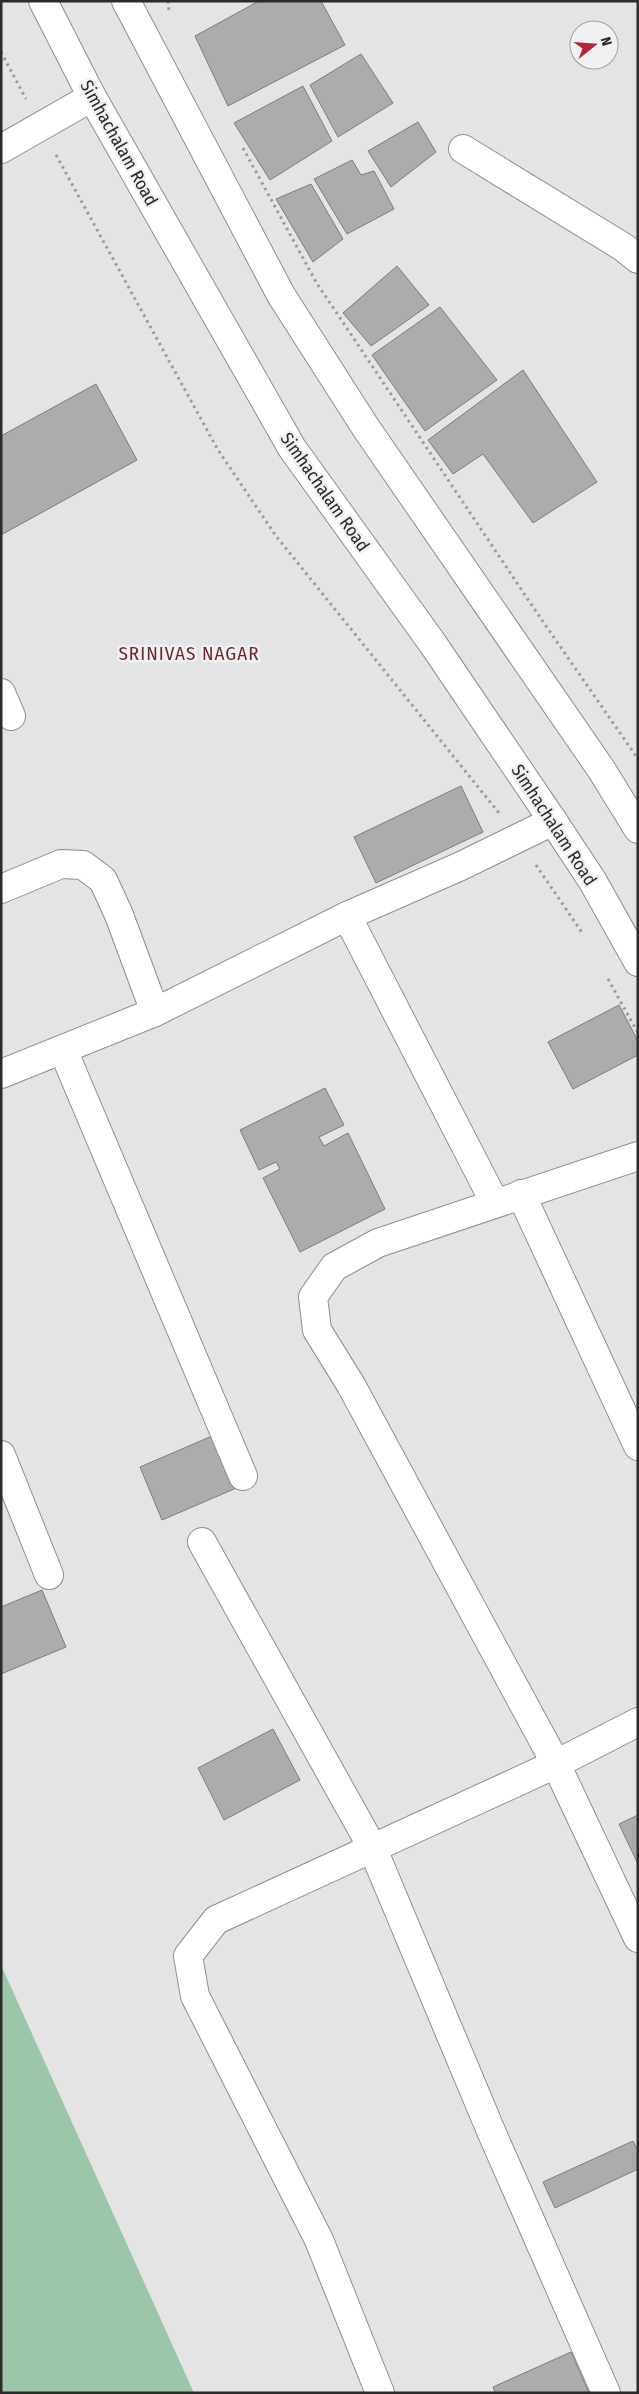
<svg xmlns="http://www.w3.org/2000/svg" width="639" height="2394" font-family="'Fira Sans Condensed',sans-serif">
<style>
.grass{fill:#9dc5a8}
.building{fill:#acacaf;stroke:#7c7c7e}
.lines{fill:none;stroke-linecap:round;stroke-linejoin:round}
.minor-casing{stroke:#8e8e91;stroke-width:30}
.major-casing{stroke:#8e8e91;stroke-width:30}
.path{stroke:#9a9a9c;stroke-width:3;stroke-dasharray:2.5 4;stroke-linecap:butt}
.minor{stroke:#fff;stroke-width:28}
.major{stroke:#fff;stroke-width:28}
.labels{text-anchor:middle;stroke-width:5;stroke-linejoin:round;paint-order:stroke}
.street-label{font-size:18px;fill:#2b2b2c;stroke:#f1f1f4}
.neighbourhood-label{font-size:19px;letter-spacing:1px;fill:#6e282d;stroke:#f1f1f4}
</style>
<rect width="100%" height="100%" fill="#e4e4e7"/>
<path class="grass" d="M 1,1965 L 194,2393 L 1,2393 Z"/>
<g class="building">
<path d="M 259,1 L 321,1 L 345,45 L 228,106 L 195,36 Z"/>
<path d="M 361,54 L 393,103 L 338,137 L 310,85 Z"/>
<path d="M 303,86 L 332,141 L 270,180 L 234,123 Z"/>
<path d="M 418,122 L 436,152 L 391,187 L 368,151 Z"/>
<path d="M 352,160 L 361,175 L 374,171 L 394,209 L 347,234 L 314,179 Z"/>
<path d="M 311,184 L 343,239 L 313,262 L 276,199 Z"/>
<path d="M 397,266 L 429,305 L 371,346 L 343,313 Z"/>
<path d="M 440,307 L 497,380 L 425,431 L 372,355 Z"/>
<path d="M 523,370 L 597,482 L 533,523 L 483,454 L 453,474 L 428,440 Z"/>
<path d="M 96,384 L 137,460 L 1,535 L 1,436 Z"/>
<path d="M 461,786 L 483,832 L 376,883 L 354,837 Z"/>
<path d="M 619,1005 L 638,1041 L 638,1055 L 573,1089 L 548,1042 Z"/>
<path d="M 325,1088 L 344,1125 L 319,1137 L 324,1146 L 348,1133 L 385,1209 L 300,1252 L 263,1178 L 280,1169 L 276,1162 L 259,1170 L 240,1130 Z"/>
<path d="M 219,1433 L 241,1486 L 162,1520 L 140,1467 Z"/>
<path d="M 42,1590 L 66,1647 L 1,1674 L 1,1607 Z"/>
<path d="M 273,1729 L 300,1780 L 224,1820 L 198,1768 Z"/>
<path d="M 638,1815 L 638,1864 L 619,1824 Z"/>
<path d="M 633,2141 L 638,2151 L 638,2169 L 555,2208 L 543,2182 Z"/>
<path d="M 571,2352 L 589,2393 L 495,2393 L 493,2387 Z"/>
</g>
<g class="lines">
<g class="minor-casing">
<g id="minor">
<path d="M 1,149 L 92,97"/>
<path d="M 463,149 L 623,247 L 638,259"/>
<path d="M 1,693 L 11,716"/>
<path d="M 1,889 L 61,864 L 83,865 L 103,880 L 119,915 L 155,1012"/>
<path d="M 347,916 L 495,1203"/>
<path d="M 63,1050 L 243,1476"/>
<path d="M 1,1074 L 155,1012 L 347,916 L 461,866 L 553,821"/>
<path d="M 521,1194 L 638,1446"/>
<path d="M 1,1455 L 49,1575"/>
<path d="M 202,1542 L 372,1847 L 491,2131 L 606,2393"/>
<path d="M 638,1722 L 556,1764 L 638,1938"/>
<path d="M 380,2393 L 319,2240 L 195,1996 L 188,1956 L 216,1920 L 556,1764 L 351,1385 L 317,1330 L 313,1297 L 334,1267 L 378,1243 L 638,1156"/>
</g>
</g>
<g class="major-casing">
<g id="major">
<path d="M 43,1 L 92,97 L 292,448 L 433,644 L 553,821 L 592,880 L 638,962"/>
<path d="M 126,1 L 281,295 L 366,428 L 601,769 L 638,829"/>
</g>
</g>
<g class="path">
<path d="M 168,1 L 169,11"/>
<path d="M 1,52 L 26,99"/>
<path d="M 243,148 L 316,282 L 537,613 L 638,759"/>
<path d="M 56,155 L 218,450 L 276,536 L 499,813"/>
<path d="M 536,865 L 583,934"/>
<path d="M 608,979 L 638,1033"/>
</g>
<use href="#minor" class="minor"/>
<use href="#major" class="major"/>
</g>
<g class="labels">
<g class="street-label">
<text transform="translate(119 143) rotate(61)" y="6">Simhachalam Road</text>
<text transform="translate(325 492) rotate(55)" y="6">Simhachalam Road</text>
<text transform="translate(554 825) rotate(57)" y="6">Simhachalam Road</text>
</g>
<g class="neighbourhood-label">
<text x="189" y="660">SRINIVAS NAGAR</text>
</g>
</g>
<rect width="639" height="2394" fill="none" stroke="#2b2b2c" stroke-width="5"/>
<g transform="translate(594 45) rotate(73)"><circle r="24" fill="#f1f1f4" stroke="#a2a2a4"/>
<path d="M0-4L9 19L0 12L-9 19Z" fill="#b6243c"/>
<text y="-8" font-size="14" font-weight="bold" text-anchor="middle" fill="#2b2b2c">N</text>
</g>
</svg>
